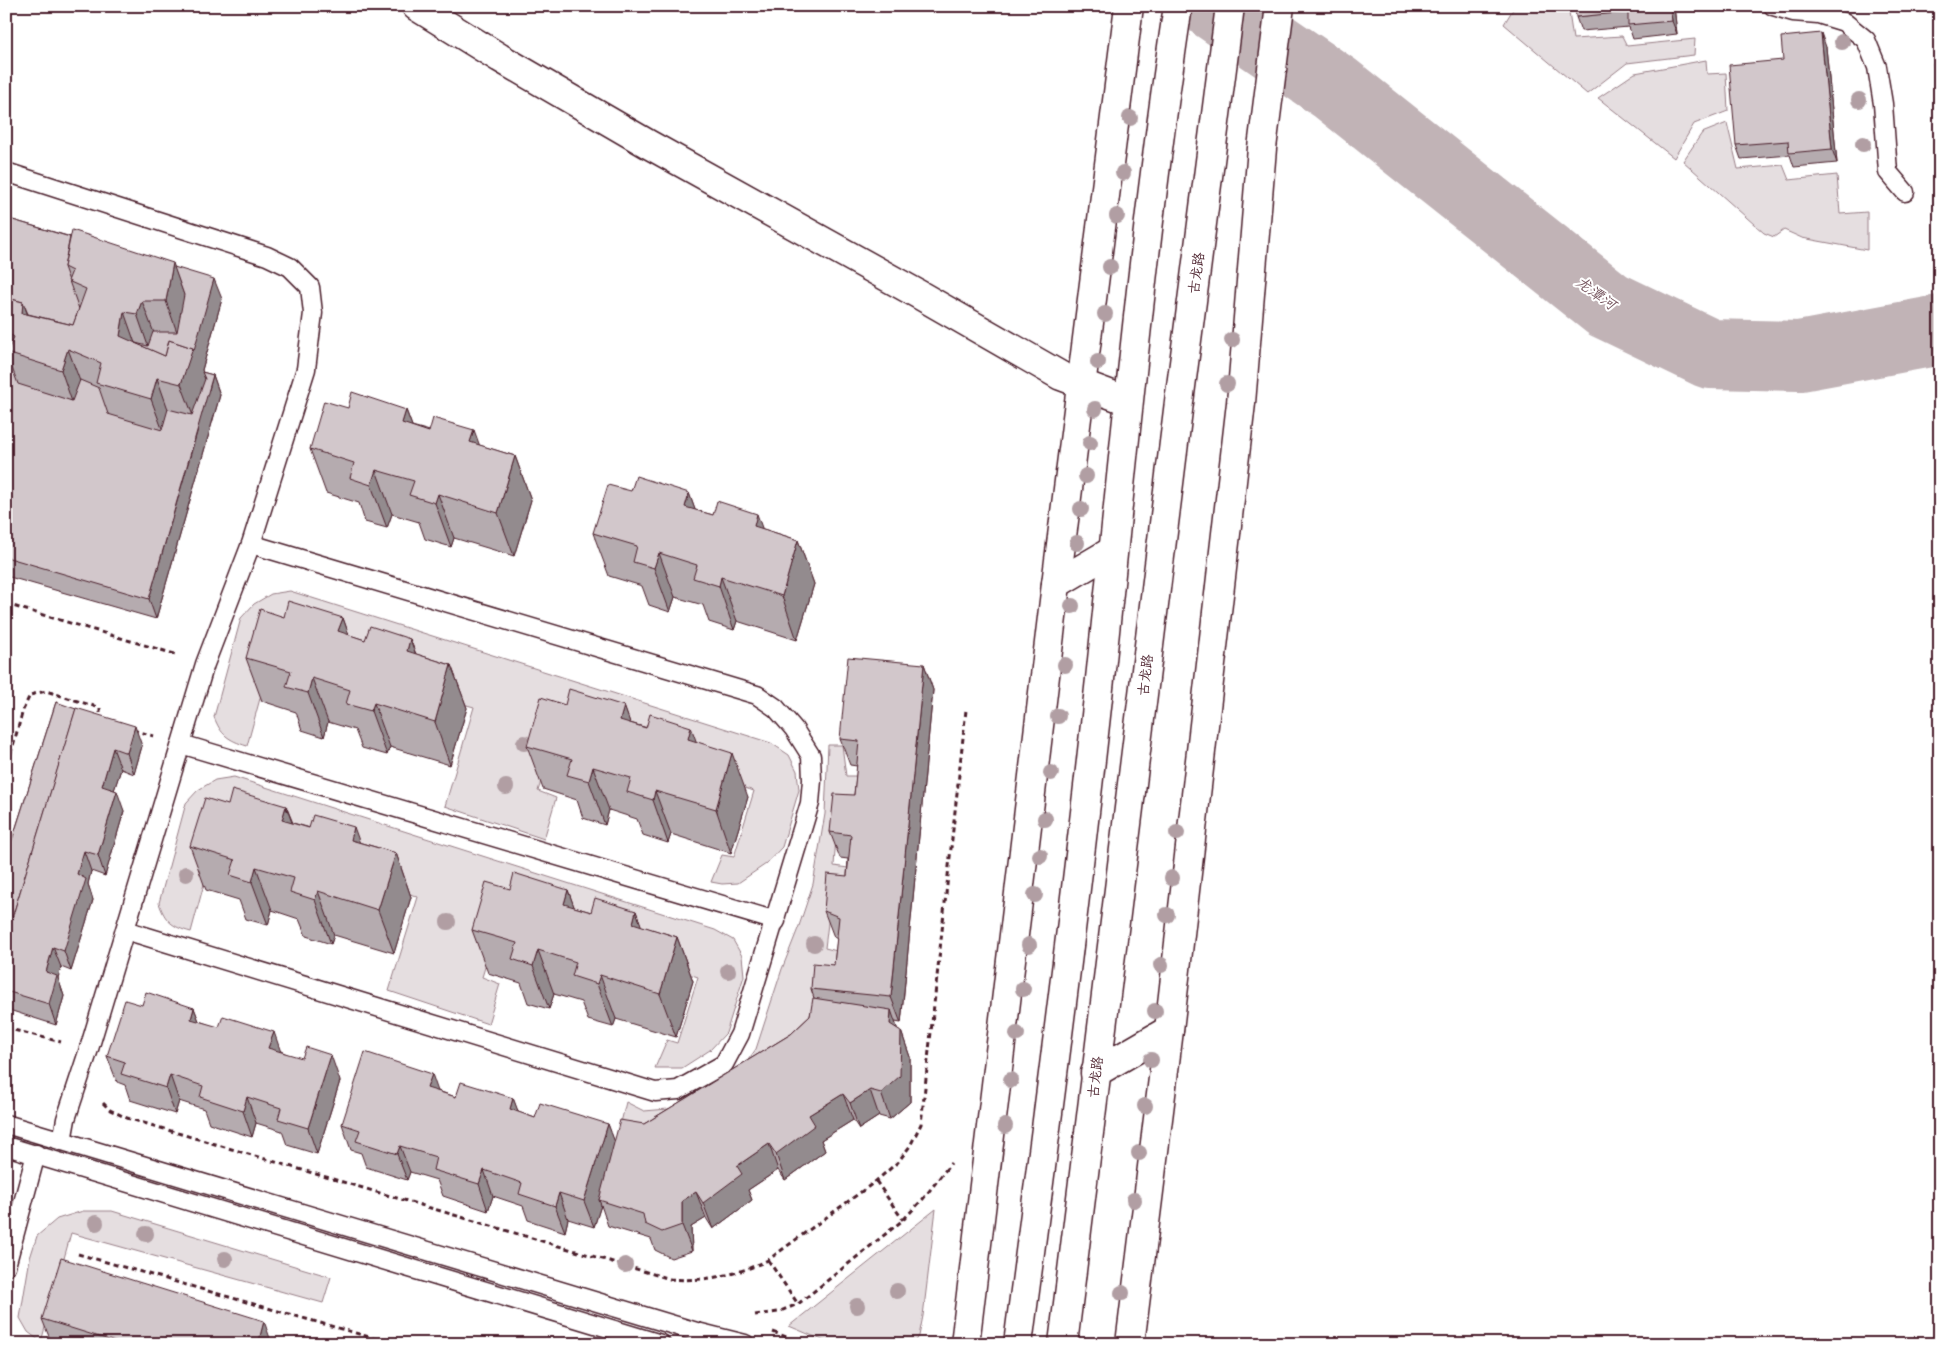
<svg xmlns="http://www.w3.org/2000/svg" width="1946" height="1350" font-family="Pangolin,'LXGW WenKai TC',sans-serif">
<style>
.green{fill:#e5dee0;stroke:#987e86}
.lines{fill:none;stroke-linecap:round;stroke-linejoin:round}
.river{stroke:#c1b3b6;stroke-width:70}
.service-casing{stroke:#4a1f2b;stroke-width:21}
.minor-casing{stroke:#4a1f2b;stroke-width:31}
.primary-casing{stroke:#4a1f2b;stroke-width:31}
.path{stroke:#4a1f2b;stroke-width:3;stroke-dasharray:5 4;stroke-linecap:butt}
.service{stroke:#fff;stroke-width:18}
.minor{stroke:#fff;stroke-width:28}
.primary{stroke:#fff;stroke-width:28}
.tree{fill:#b19ea3}
.wall{fill:#b5abaf;stroke:#4a1f2b}
.shaded-wall{fill:#938b8e;stroke:#4a1f2b}
.building{fill:#d2c7cb;stroke:#4a1f2b}
.labels{text-anchor:middle;stroke-width:4;stroke-linejoin:round;paint-order:stroke}
.street-label{font-size:14px;fill:#4a1f2b;stroke:#fff}
.water-label{font-size:15px;font-style:italic;fill:#74535c;stroke:#fff}
</style>
<rect width="100%" height="100%" fill="#fff"/>
<filter id="ink" filterUnits="userSpaceOnUse"><feTurbulence type="fractalNoise" baseFrequency=".02" numOctaves="2"/><feDisplacementMap in="SourceGraphic" scale="10" xChannelSelector="R" yChannelSelector="G"/><feConvolveMatrix kernelMatrix="1 2 1 2 8 2 1 2 1" color-interpolation-filters="sRGB"/></filter>
<g filter="url(#ink)">
<g class="green">
<path d="M 1515,6 L 1568,6 L 1573,39 L 1622,36 L 1627,46 L 1695,39 L 1694,55 L 1627,63 L 1587,94 L 1504,24 Z"/>
<path d="M 1706,60 L 1707,74 L 1726,73 L 1728,111 L 1694,124 L 1674,158 L 1598,98 L 1635,73 Z"/>
<path d="M 1727,123 L 1738,169 L 1783,165 L 1789,180 L 1837,175 L 1840,214 L 1867,212 L 1867,250 L 1802,238 L 1784,230 L 1774,237 L 1764,233 L 1683,161 L 1702,133 Z"/>
<path d="M 290,591 L 771,743 L 789,755 L 797,771 L 799,790 L 782,847 L 766,864 L 738,883 L 722,884 L 711,882 L 722,855 L 734,857 L 754,791 L 711,777 L 556,734 L 538,791 L 556,798 L 544,839 L 445,806 L 474,707 L 273,651 L 247,746 C 228,740 221,735 214,717 L 241,618 L 254,604 L 271,594 Z"/>
<path d="M 828,745 L 842,745 L 846,776 L 858,776 L 856,805 L 838,807 L 834,866 L 848,868 L 848,890 L 832,890 L 825,948 L 837,951 L 836,973 L 810,1030 L 798,1049 L 617,1139 L 626,1102 L 644,1111 L 668,1109 L 692,1101 L 743,1067 L 756,1049 L 782,969 L 799,926 L 813,884 L 825,814 Z"/>
<path d="M 234,777 L 715,930 L 733,940 L 742,956 L 744,976 L 726,1033 L 710,1050 L 682,1068 L 655,1068 L 667,1040 L 677,1043 L 698,977 L 656,963 L 500,920 L 482,977 L 500,984 L 488,1024 L 389,991 L 418,897 L 374,880 L 217,836 L 191,932 C 172,927 165,921 159,903 L 186,803 L 198,790 L 215,780 Z"/>
<path d="M 936,1209 L 923,1316 L 919,1336 L 914,1344 L 832,1344 L 789,1326 Z"/>
<path d="M 83,1211 L 112,1211 L 331,1277 L 323,1303 L 71,1233 L 41,1342 L 28,1332 L 20,1318 L 30,1258 L 37,1236 L 57,1219 Z"/>
</g>
<g class="lines">
<path class="river" d="M 1215,6 L 1335,88 L 1608,305 L 1710,354 L 1800,356 L 1940,330"/>
<g class="service-casing">
<g id="service">
<path d="M 1773,6 L 1793,12 L 1818,14 L 1844,22 L 1866,40 L 1877,67 L 1883,104 L 1888,172 L 1905,192"/>
<path d="M 6,172 L 267,256 L 290,267 L 310,287 L 313,313 L 306,369 L 251,544 L 205,664 L 89,1049 L 66,1119 L 62,1141"/>
<path d="M 181,744 L 776,921"/>
<path d="M 125,930 L 655,1092 L 678,1090 L 724,1064 L 740,1034 L 810,803 L 812,780 L 811,756 L 794,729 L 776,708 L 757,695 L 251,544"/>
<path d="M 6,1124 L 697,1332 L 745,1344"/>
<path d="M 6,1146 L 661,1344"/>
<path d="M 6,1266 L 36,1154"/>
</g>
</g>
<g class="minor-casing">
<g id="minor">
<path d="M 416,6 L 500,58 L 648,144 L 918,294 L 1061,376 L 1128,401"/>
<path d="M 965,1344 L 1056,584 L 1129,6"/>
<path d="M 1130,1344 L 1169,1030 L 1241,403 L 1262,148 L 1280,6"/>
</g>
</g>
<g class="primary-casing">
<g id="primary">
<path d="M 1056,584 L 1112,551"/>
<path d="M 1095,1073 L 1169,1030"/>
<path d="M 1018,1344 C 1047,1122 1076,901 1100,679 C 1124,454 1144,229 1178,6"/>
<path d="M 1063,1344 L 1179,402 L 1230,6"/>
</g>
</g>
<g class="path">
<path d="M 6,604 L 178,655"/>
<path d="M 133,730 L 154,736"/>
<path d="M 6,771 L 23,710 L 30,695 L 46,691 L 100,708 L 100,719"/>
<path d="M 6,1028 L 61,1042"/>
<path d="M 103,1103 L 110,1110 L 127,1118 L 670,1279 C 705,1282 737,1275 768,1260 L 876,1181 L 898,1162 L 910,1146 L 921,1124 L 966,710"/>
<path d="M 876,1181 L 903,1220"/>
<path d="M 78,1254 L 394,1344"/>
<path d="M 768,1260 L 798,1304"/>
<path d="M 755,1315 L 778,1312 L 798,1304 L 903,1220 L 923,1199 L 951,1163"/>
<path d="M 773,1332 L 805,1344"/>
</g>
<use href="#service" class="service"/>
<use href="#minor" class="minor"/>
<use href="#primary" class="primary"/>
</g>
<g class="tree">
<circle cx="1842" cy="42" r="8"/>
<circle cx="1859" cy="100" r="8"/>
<circle cx="1130" cy="118" r="8"/>
<circle cx="1863" cy="144" r="8"/>
<circle cx="1123" cy="173" r="8"/>
<circle cx="1117" cy="216" r="8"/>
<circle cx="1110" cy="267" r="8"/>
<circle cx="1105" cy="314" r="8"/>
<circle cx="1232" cy="340" r="8"/>
<circle cx="1098" cy="362" r="8"/>
<circle cx="1227" cy="384" r="8"/>
<circle cx="1095" cy="409" r="8"/>
<circle cx="1090" cy="443" r="8"/>
<circle cx="1086" cy="476" r="8"/>
<circle cx="1081" cy="509" r="8"/>
<circle cx="1077" cy="543" r="8"/>
<circle cx="1072" cy="606" r="8"/>
<circle cx="1065" cy="665" r="8"/>
<circle cx="1058" cy="716" r="8"/>
<circle cx="524" cy="743" r="8"/>
<circle cx="1051" cy="773" r="8"/>
<circle cx="506" cy="787" r="8"/>
<circle cx="1045" cy="819" r="8"/>
<circle cx="1177" cy="833" r="8"/>
<circle cx="1040" cy="856" r="8"/>
<circle cx="186" cy="874" r="8"/>
<circle cx="1172" cy="878" r="8"/>
<circle cx="1035" cy="895" r="8"/>
<circle cx="1167" cy="915" r="8"/>
<circle cx="448" cy="922" r="8"/>
<circle cx="814" cy="944" r="8"/>
<circle cx="1029" cy="945" r="8"/>
<circle cx="1161" cy="965" r="8"/>
<circle cx="728" cy="971" r="8"/>
<circle cx="1023" cy="989" r="8"/>
<circle cx="1155" cy="1011" r="8"/>
<circle cx="1017" cy="1034" r="8"/>
<circle cx="1151" cy="1060" r="8"/>
<circle cx="1011" cy="1080" r="8"/>
<circle cx="1145" cy="1106" r="8"/>
<circle cx="1005" cy="1126" r="8"/>
<circle cx="1139" cy="1153" r="8"/>
<circle cx="1134" cy="1200" r="8"/>
<circle cx="96" cy="1223" r="8"/>
<circle cx="146" cy="1234" r="8"/>
<circle cx="225" cy="1259" r="8"/>
<circle cx="625" cy="1265" r="8"/>
<circle cx="897" cy="1291" r="8"/>
<circle cx="1122" cy="1293" r="8"/>
<circle cx="857" cy="1306" r="8"/>
</g>
<g class="wall">
<path d="M 1674,6 L 1677,34 L 1633,39 L 1629,27 L 1581,31 L 1576,17 Z"/>
<path d="M 1826,47 L 1837,163 L 1794,167 L 1790,155 L 1741,159 L 1736,145 L 1783,60 Z"/>
<path d="M 6,218 L 174,267 L 222,299 L 202,370 L 202,372 L 213,375 L 220,395 L 156,619 L 6,576 Z"/>
<path d="M 348,408 L 406,410 L 412,426 L 479,445 L 515,456 L 531,500 L 514,556 L 454,538 L 451,547 L 425,539 L 419,522 L 392,514 L 387,528 L 365,522 L 359,503 L 326,493 L 310,449 Z"/>
<path d="M 631,491 L 689,493 L 695,510 L 763,529 L 798,540 L 814,584 L 797,640 L 737,621 L 734,630 L 709,622 L 703,605 L 675,597 L 670,612 L 649,605 L 642,586 L 609,576 L 593,533 Z"/>
<path d="M 284,617 L 343,618 L 349,635 L 365,640 L 410,639 L 416,654 L 451,665 L 467,708 L 450,765 L 390,747 L 387,755 L 362,748 L 355,730 L 328,722 L 324,737 L 302,730 L 296,712 L 262,701 L 246,658 Z"/>
<path d="M 924,664 L 933,690 L 901,1023 L 895,1022 L 897,1029 L 901,1031 L 910,1057 L 910,1102 L 890,1119 L 879,1116 L 859,1129 L 853,1120 L 821,1140 L 825,1151 L 785,1180 L 778,1170 L 748,1190 L 752,1200 L 713,1229 L 706,1218 L 691,1227 L 692,1251 L 671,1258 L 655,1250 L 651,1239 L 608,1226 L 601,1205 L 594,1227 L 568,1219 L 565,1232 L 528,1220 L 523,1206 L 493,1196 L 488,1211 L 443,1196 L 437,1180 L 410,1172 L 407,1180 L 366,1167 L 361,1153 L 351,1150 L 342,1124 L 438,1091 L 456,1097 L 513,1098 L 518,1112 L 535,1118 L 608,1124 L 614,1141 L 644,1124 L 791,1034 L 810,1016 L 814,998 L 811,989 L 834,965 L 837,939 L 834,937 L 824,911 L 847,876 L 848,859 L 840,858 L 830,832 L 854,795 L 857,766 L 850,765 L 840,739 Z"/>
<path d="M 56,702 L 142,746 L 134,774 L 121,769 L 114,790 L 124,811 L 105,876 L 91,871 L 88,884 L 93,900 L 71,971 L 61,967 L 58,978 L 64,996 L 56,1025 L 6,1009 L 6,859 Z"/>
<path d="M 565,705 L 624,706 L 630,723 L 697,742 L 748,797 L 731,853 L 671,834 L 668,843 L 643,835 L 637,819 L 609,810 L 605,825 L 583,818 L 577,800 L 543,789 L 527,746 Z"/>
<path d="M 228,805 L 286,806 L 293,823 L 396,853 L 411,897 L 394,953 L 334,935 L 331,944 L 306,936 L 299,919 L 272,910 L 268,925 L 246,919 L 239,900 L 206,890 L 190,846 Z"/>
<path d="M 510,889 L 568,890 L 574,907 L 591,912 L 636,911 L 641,926 L 677,937 L 693,981 L 676,1037 L 616,1019 L 613,1027 L 588,1020 L 581,1002 L 554,994 L 549,1009 L 528,1003 L 521,983 L 488,973 L 472,930 Z"/>
<path d="M 142,1005 L 194,1008 L 199,1021 L 281,1051 L 340,1081 L 317,1154 L 287,1145 L 282,1131 L 256,1123 L 252,1137 L 209,1123 L 204,1109 L 179,1101 L 175,1114 L 130,1100 L 125,1085 L 117,1082 L 107,1056 Z"/>
<path d="M 42,1319 L 272,1344 L 52,1344 Z"/>
</g>
<g class="shaded-wall">
<path d="M 1670,6 L 1674,6 L 1677,34 L 1672,21 Z"/>
<path d="M 1821,33 L 1826,47 L 1837,163 L 1832,149 Z"/>
<path d="M 173,263 L 191,315 L 184,352 L 166,301 Z"/>
<path d="M 214,279 L 222,299 L 202,370 L 209,390 L 213,375 L 220,395 L 156,619 L 149,599 L 198,429 L 181,384 Z"/>
<path d="M 142,301 L 161,352 L 155,366 L 137,314 Z"/>
<path d="M 23,302 L 39,345 L 22,313 Z"/>
<path d="M 124,312 L 142,363 L 120,336 Z"/>
<path d="M 68,349 L 87,400 L 79,422 L 61,370 Z"/>
<path d="M 157,378 L 175,429 L 170,450 L 151,399 Z"/>
<path d="M 406,410 L 422,453 L 402,423 Z"/>
<path d="M 474,430 L 490,474 L 470,442 Z"/>
<path d="M 515,456 L 531,500 L 514,556 L 498,513 Z"/>
<path d="M 376,470 L 392,514 L 387,528 L 371,485 Z"/>
<path d="M 689,493 L 705,537 L 685,507 Z"/>
<path d="M 438,494 L 454,538 L 451,547 L 435,503 Z"/>
<path d="M 757,514 L 773,558 L 754,526 Z"/>
<path d="M 798,540 L 814,584 L 797,640 L 782,596 Z"/>
<path d="M 659,553 L 675,597 L 670,612 L 654,568 Z"/>
<path d="M 721,577 L 737,621 L 734,630 L 719,586 Z"/>
<path d="M 343,618 L 358,661 L 338,631 Z"/>
<path d="M 410,639 L 426,682 L 407,651 Z"/>
<path d="M 924,664 L 933,690 L 901,1023 L 891,997 Z"/>
<path d="M 451,665 L 467,708 L 450,765 L 435,722 Z"/>
<path d="M 312,678 L 328,722 L 324,737 L 308,693 Z"/>
<path d="M 374,703 L 390,747 L 387,755 L 371,711 Z"/>
<path d="M 624,706 L 640,750 L 620,720 Z"/>
<path d="M 135,726 L 142,746 L 134,774 L 127,753 Z"/>
<path d="M 691,727 L 707,771 L 688,739 Z"/>
<path d="M 113,748 L 121,769 L 109,806 L 102,786 Z"/>
<path d="M 732,753 L 748,797 L 731,853 L 716,809 Z"/>
<path d="M 593,767 L 609,810 L 605,825 L 589,781 Z"/>
<path d="M 117,791 L 124,811 L 105,876 L 98,855 Z"/>
<path d="M 655,791 L 671,834 L 668,843 L 653,800 Z"/>
<path d="M 286,806 L 302,850 L 282,820 Z"/>
<path d="M 354,827 L 370,871 L 351,840 Z"/>
<path d="M 84,851 L 91,871 L 88,884 L 93,900 L 71,971 L 64,951 L 77,874 Z"/>
<path d="M 396,853 L 411,897 L 394,953 L 378,910 Z"/>
<path d="M 256,867 L 272,910 L 268,925 L 252,882 Z"/>
<path d="M 568,890 L 584,934 L 564,904 Z"/>
<path d="M 318,891 L 334,935 L 331,944 L 315,900 Z"/>
<path d="M 636,911 L 652,955 L 633,923 Z"/>
<path d="M 677,937 L 693,981 L 676,1037 L 660,994 Z"/>
<path d="M 53,947 L 61,967 L 58,978 L 64,996 L 56,1025 L 49,1004 L 46,972 Z"/>
<path d="M 538,950 L 554,994 L 549,1009 L 533,966 Z"/>
<path d="M 600,975 L 616,1019 L 613,1027 L 597,984 Z"/>
<path d="M 194,1008 L 204,1034 L 191,1019 Z"/>
<path d="M 891,1010 L 900,1036 L 890,1024 Z"/>
<path d="M 901,1031 L 910,1057 L 910,1102 L 890,1119 L 881,1093 Z"/>
<path d="M 274,1032 L 283,1058 L 268,1048 Z"/>
<path d="M 331,1055 L 340,1081 L 317,1154 L 308,1128 Z"/>
<path d="M 432,1074 L 441,1100 L 427,1088 Z"/>
<path d="M 170,1075 L 179,1101 L 175,1114 L 166,1088 Z"/>
<path d="M 870,1090 L 879,1116 L 859,1129 L 850,1103 Z"/>
<path d="M 843,1094 L 853,1120 L 821,1140 L 825,1151 L 785,1180 L 776,1154 L 809,1115 Z"/>
<path d="M 247,1097 L 256,1123 L 252,1137 L 243,1111 Z"/>
<path d="M 513,1098 L 523,1124 L 510,1109 Z"/>
<path d="M 608,1124 L 618,1150 L 599,1200 L 601,1205 L 594,1227 L 584,1201 Z"/>
<path d="M 769,1144 L 778,1170 L 748,1190 L 752,1200 L 713,1229 L 703,1203 L 737,1166 Z"/>
<path d="M 400,1146 L 410,1172 L 407,1180 L 397,1154 Z"/>
<path d="M 484,1170 L 493,1196 L 488,1211 L 479,1184 Z"/>
<path d="M 696,1192 L 706,1218 L 691,1227 L 692,1251 L 682,1225 L 682,1201 Z"/>
<path d="M 559,1193 L 568,1219 L 565,1232 L 555,1206 Z"/>
<path d="M 264,1321 L 272,1344 L 258,1344 Z"/>
</g>
<g class="building">
<path d="M 1575,6 L 1670,6 L 1672,21 L 1628,25 L 1628,12 L 1576,17 Z"/>
<path d="M 1821,33 L 1832,149 L 1789,153 L 1788,141 L 1736,145 L 1729,65 L 1783,60 L 1781,37 Z"/>
<path d="M 1940,62 L 1940,128 L 1933,63 Z"/>
<path d="M 6,218 L 70,237 L 64,267 L 79,309 L 73,325 L 28,314 L 23,302 L 7,298 L 6,301 Z"/>
<path d="M 72,230 L 173,263 L 166,301 L 142,301 L 137,314 L 124,312 L 120,336 L 165,356 L 169,340 L 193,348 L 181,384 L 157,378 L 151,399 L 96,383 L 101,363 L 68,349 L 61,370 L 7,353 L 14,337 L 6,332 L 6,301 L 7,298 L 23,302 L 22,313 L 73,325 L 86,289 L 68,281 L 72,271 L 64,267 Z"/>
<path d="M 174,267 L 214,279 L 194,350 L 193,348 L 169,340 L 165,356 L 135,343 L 148,346 L 153,332 L 177,332 L 184,295 Z"/>
<path d="M 6,352 L 18,384 L 72,401 L 80,380 L 99,388 L 108,414 L 162,430 L 168,409 L 192,415 L 205,379 L 202,372 L 213,375 L 149,599 L 6,557 Z"/>
<path d="M 352,392 L 406,410 L 402,423 L 429,432 L 433,418 L 474,430 L 470,442 L 515,456 L 498,513 L 438,494 L 435,503 L 409,495 L 414,481 L 376,470 L 371,485 L 350,478 L 354,463 L 310,449 L 324,401 L 348,408 Z"/>
<path d="M 636,476 L 689,493 L 685,507 L 713,515 L 717,501 L 757,514 L 754,526 L 798,540 L 782,596 L 721,577 L 719,586 L 693,578 L 697,565 L 659,553 L 654,568 L 633,562 L 637,546 L 593,533 L 608,485 L 631,491 Z"/>
<path d="M 288,601 L 343,618 L 338,631 L 365,640 L 370,626 L 410,639 L 407,651 L 451,665 L 435,722 L 374,703 L 371,711 L 346,704 L 350,690 L 312,678 L 308,693 L 286,687 L 291,671 L 246,658 L 260,609 L 284,617 Z"/>
<path d="M 848,657 L 924,664 L 891,997 L 811,989 L 813,963 L 834,965 L 839,917 L 824,911 L 827,874 L 847,876 L 851,835 L 830,832 L 834,794 L 854,795 L 859,741 L 840,739 Z"/>
<path d="M 569,689 L 624,706 L 620,720 L 646,728 L 650,714 L 691,727 L 688,739 L 732,753 L 716,809 L 655,791 L 653,800 L 627,792 L 631,778 L 593,767 L 589,781 L 567,775 L 572,759 L 527,746 L 541,697 L 565,705 Z"/>
<path d="M 56,702 L 76,709 L 6,938 L 6,859 Z"/>
<path d="M 76,708 L 135,726 L 127,753 L 113,748 L 102,786 L 117,791 L 98,855 L 84,851 L 77,874 L 86,879 L 64,951 L 53,947 L 46,972 L 57,976 L 49,1004 L 6,991 L 6,938 Z"/>
<path d="M 232,790 L 286,806 L 282,820 L 309,828 L 313,815 L 354,827 L 351,840 L 396,853 L 378,910 L 318,891 L 315,900 L 290,892 L 294,878 L 256,867 L 252,882 L 230,875 L 235,860 L 190,846 L 205,798 L 228,805 Z"/>
<path d="M 514,873 L 568,890 L 564,904 L 591,912 L 595,898 L 636,911 L 633,923 L 677,937 L 660,994 L 600,975 L 597,984 L 572,976 L 576,962 L 538,950 L 533,966 L 512,959 L 517,943 L 472,930 L 486,882 L 510,889 Z"/>
<path d="M 146,992 L 194,1008 L 191,1019 L 219,1027 L 223,1016 L 274,1032 L 268,1048 L 302,1058 L 306,1047 L 331,1055 L 308,1128 L 278,1119 L 281,1108 L 247,1097 L 243,1111 L 200,1097 L 203,1086 L 170,1075 L 166,1088 L 121,1074 L 125,1062 L 107,1056 L 125,1000 L 142,1005 Z"/>
<path d="M 813,998 L 891,1010 L 890,1024 L 901,1031 L 900,1076 L 881,1093 L 870,1090 L 850,1103 L 843,1094 L 809,1115 L 815,1125 L 776,1154 L 769,1144 L 737,1166 L 742,1174 L 703,1203 L 696,1192 L 682,1201 L 682,1225 L 662,1232 L 645,1224 L 643,1214 L 599,1200 L 620,1120 L 644,1124 L 791,1034 L 810,1016 Z"/>
<path d="M 365,1052 L 432,1074 L 427,1088 L 456,1097 L 461,1082 L 513,1098 L 510,1109 L 535,1118 L 540,1103 L 608,1124 L 584,1201 L 559,1193 L 555,1206 L 519,1194 L 522,1183 L 484,1170 L 479,1184 L 433,1170 L 436,1157 L 400,1146 L 397,1154 L 356,1141 L 360,1130 L 342,1124 Z"/>
<path d="M 61,1258 L 264,1321 L 258,1344 L 122,1344 L 42,1319 Z"/>
<path d="M 322,1337 L 345,1344 L 320,1344 Z"/>
</g>
</g>
<g class="labels">
<g class="street-label">
<text transform="translate(1196 273) rotate(-82)" y="5">古龙路</text>
<text transform="translate(1145 675) rotate(-83)" y="5">古龙路</text>
<text transform="translate(1095 1077) rotate(-83)" y="5">古龙路</text>
</g>
<g class="water-label">
<text transform="translate(1596 293) rotate(36)" y="5">龙潭河</text>
</g>
</g>
<rect width="1946" height="1350" fill="none" stroke="#fff" stroke-width="25"/>
<rect x="12" y="12" width="1921" height="1325" fill="none" stroke="#4a1f2b" stroke-width="2" filter="url(#ink)"/>
</svg>
